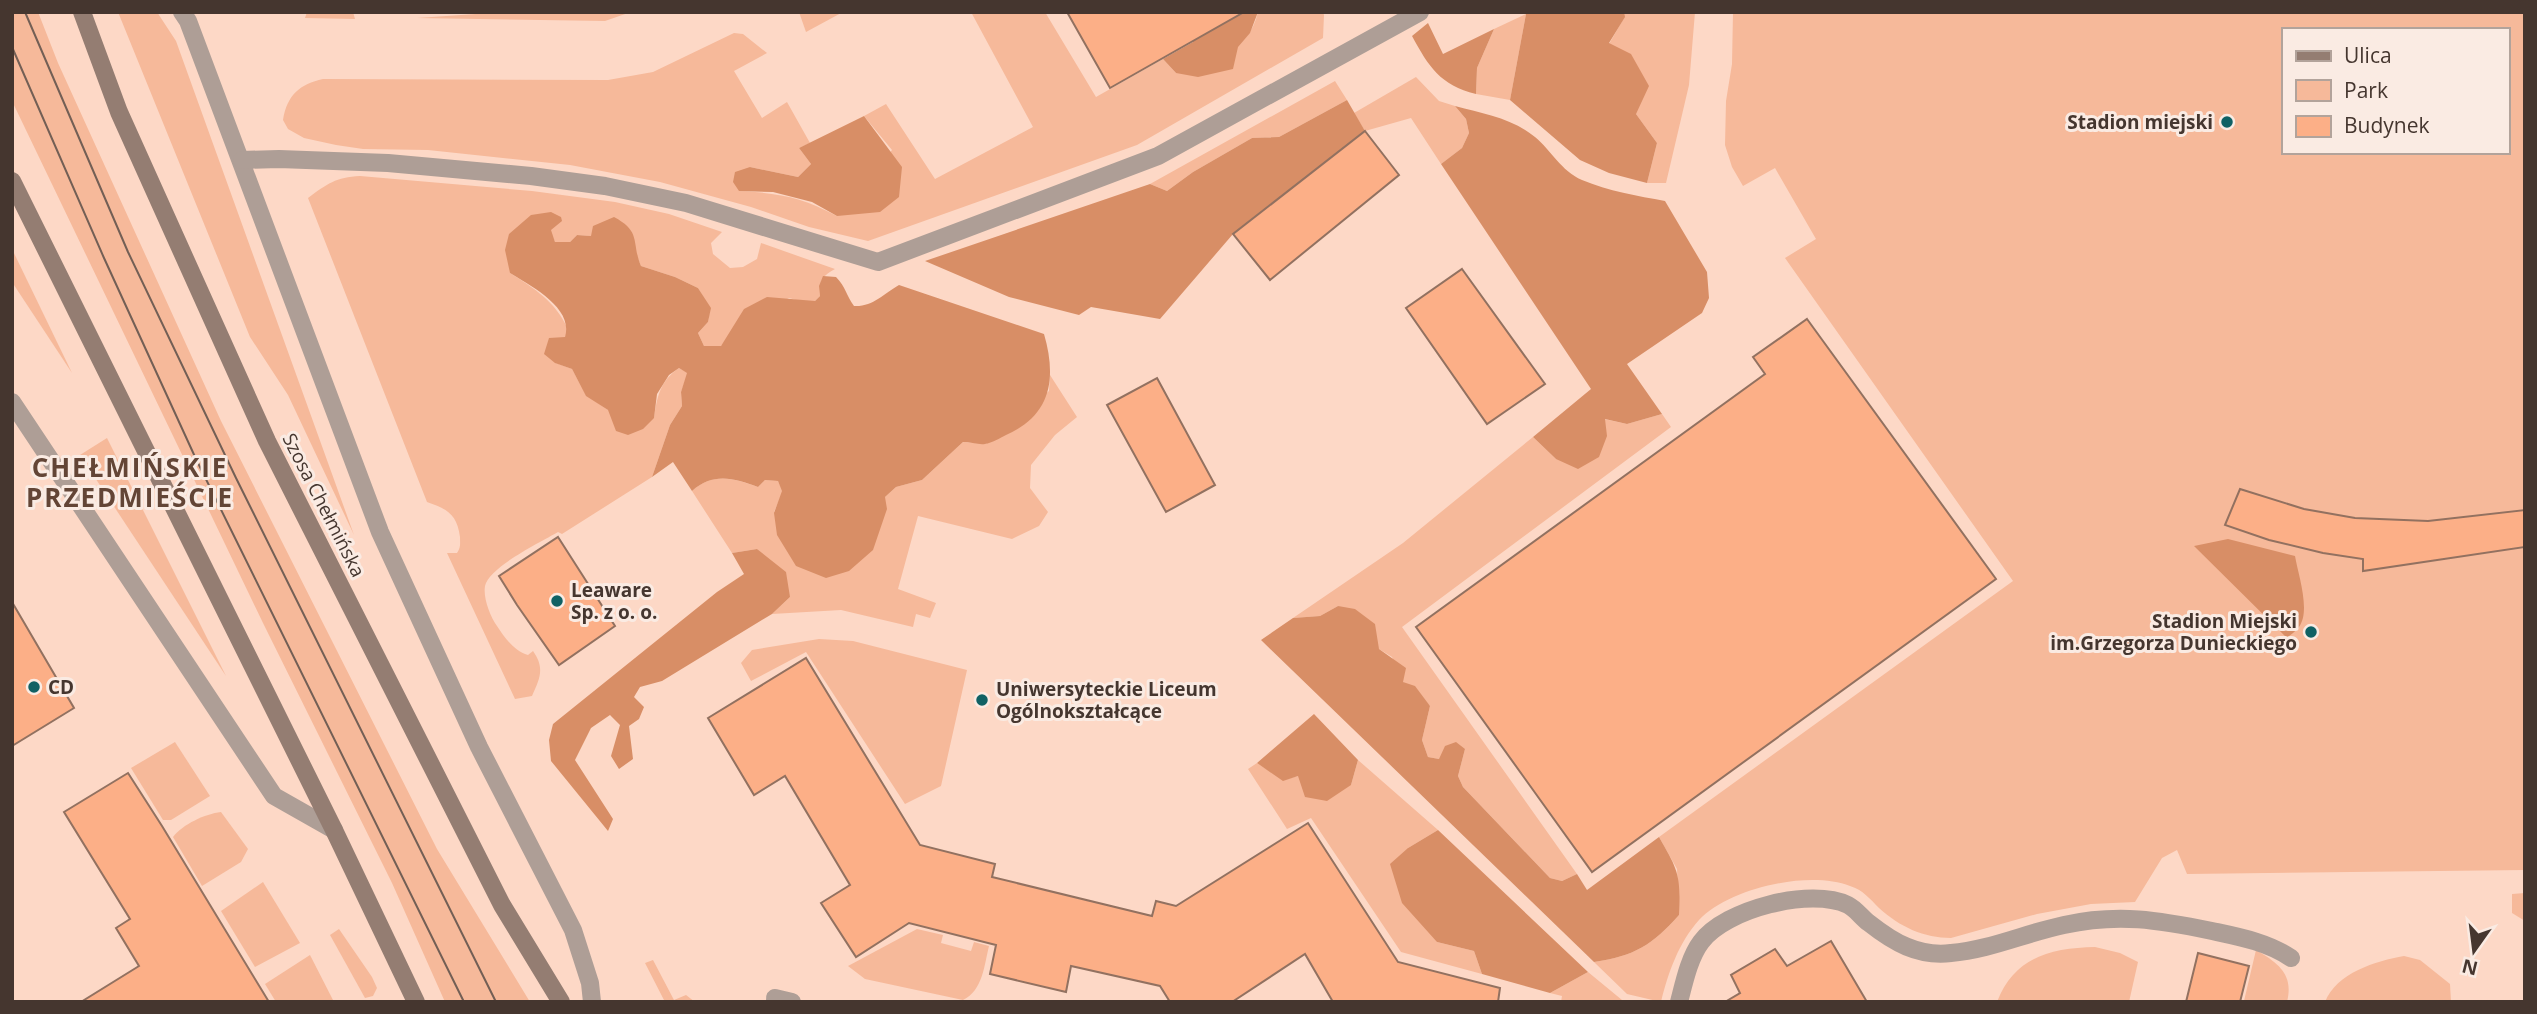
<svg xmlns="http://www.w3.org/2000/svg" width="2537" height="1014" font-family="'Open Sans',sans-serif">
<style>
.green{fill:#f6b99a;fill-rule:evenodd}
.forest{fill:#d88e66}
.building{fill:#fcaf87;stroke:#927160;stroke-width:2}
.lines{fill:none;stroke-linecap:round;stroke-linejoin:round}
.service{stroke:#ae9e96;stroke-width:18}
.minor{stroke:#ae9e96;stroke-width:18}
.secondary{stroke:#947d72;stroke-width:18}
.tram{stroke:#735f55;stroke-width:2}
.poi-dot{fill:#106164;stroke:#faebe3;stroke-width:2.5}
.labels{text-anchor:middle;stroke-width:6;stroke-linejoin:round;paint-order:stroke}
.poi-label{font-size:19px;font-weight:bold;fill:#45362f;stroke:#faebe3;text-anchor:start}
.street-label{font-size:19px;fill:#45362f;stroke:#faebe3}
.district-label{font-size:26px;font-weight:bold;letter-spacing:2px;fill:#634536;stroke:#faebe3}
</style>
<rect width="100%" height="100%" fill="#fdd8c6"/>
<g class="green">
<path d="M 12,12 L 38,12 L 58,63 L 221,421 L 437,849 L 530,1002 L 445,1002 L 392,883 L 263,623 L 12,101 Z"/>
<path d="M 118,12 L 157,12 L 176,41 L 354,535 L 288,395 L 250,337 Z"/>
<path d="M 307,12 L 353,12 L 355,19 L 305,18 Z"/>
<path d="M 505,12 L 631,12 L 605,21 L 417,18 Z"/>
<path d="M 799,12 L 843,12 L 806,32 Z"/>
<path d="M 971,12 L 1045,12 L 1096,97 L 1163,59 L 1176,73 C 1210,59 1249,53 1258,12 L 1323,12 L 1324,15 L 1323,38 L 1137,145 L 868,241 L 809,227 L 751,207 L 660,182 L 570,165 L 428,150 L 363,149 L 336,145 L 304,138 L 288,129 L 283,120 C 287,95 300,84 323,79 L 608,80 L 653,72 L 734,33 L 743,34 L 767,53 L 734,71 L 762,118 L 787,102 L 810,143 L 799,148 L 811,164 L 798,177 L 750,167 L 739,191 C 778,193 802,197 837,216 L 892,150 L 864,116 L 886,104 L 935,179 L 1033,127 Z"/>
<path d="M 1624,12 L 1695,12 L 1689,85 L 1666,183 L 1647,183 L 1657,143 L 1636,114 L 1609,44 L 1624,18 Z"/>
<path d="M 1733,12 L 2525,12 L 2525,870 L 2187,874 L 2177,850 L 2162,858 L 2135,902 L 2091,904 L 2037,914 L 1951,938 C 1924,938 1900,927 1879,908 C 1870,899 1863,890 1850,886 C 1809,870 1729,888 1699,920 C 1679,942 1668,973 1661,1002 L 1627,994 L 1594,962 C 1635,956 1652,945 1679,915 L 1677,869 L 1659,837 L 2013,581 L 1785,258 L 1816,239 L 1775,168 L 1743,186 L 1732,167 L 1725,145 L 1726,101 L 1732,64 ZM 2283,30 L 2507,30 L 2507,152 L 2283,152 Z"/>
<path d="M 1526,14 L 1510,100 L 1476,94 L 1477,68 L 1494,29 Z"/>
<path d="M 1416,77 L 1439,101 L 1455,106 L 1466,119 L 1469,133 L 1462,148 L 1441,164 L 1411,118 L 1365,131 L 1354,113 Z"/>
<path d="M 1335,81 L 1347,100 L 1279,137 L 1252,138 L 1193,172 L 1167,191 L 1150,184 Z"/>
<path d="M 360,176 L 532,191 L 615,202 L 669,214 L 722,232 L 711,243 L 713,254 L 730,268 L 743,267 L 757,259 L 761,243 L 835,269 C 822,276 819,281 820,296 L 815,301 L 803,302 L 789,298 L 731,333 L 721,346 L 704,346 L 698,333 L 708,322 L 710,308 L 698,288 L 675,277 L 641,266 L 635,252 L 591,236 L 577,235 L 570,242 L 555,242 L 550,230 L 560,216 L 510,273 C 535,289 555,301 568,329 L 556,363 L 572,369 L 586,395 L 608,410 L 654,418 C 657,397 660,381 679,368 L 688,373 L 681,392 L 682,406 L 670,425 L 652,477 L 562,534 L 558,532 C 541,542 489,567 485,586 C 483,598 490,616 497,626 C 505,638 514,651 528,655 L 533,651 C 545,668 540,678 532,696 L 515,699 L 447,553 L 457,553 C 461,547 460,544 460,537 C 457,514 447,509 427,502 L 308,198 C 327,184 336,177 360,176 Z"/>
<path d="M 12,249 L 72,373 L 12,282 Z"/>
<path d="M 1050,375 L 1077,417 L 1055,435 L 1031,465 L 1030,488 L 1048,512 L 1039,526 L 1012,539 L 918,516 L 898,589 L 936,603 L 930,618 L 916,614 L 913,627 L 841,610 L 772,614 L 790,597 L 757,549 L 732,553 L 692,491 C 713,472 733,478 758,487 L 765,480 L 778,481 L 783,491 L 774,512 L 885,497 L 896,487 L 922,480 L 963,442 L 986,444 L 1049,391 Z"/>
<path d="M 1662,414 L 1671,427 L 1402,627 L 1577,874 L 1562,881 L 1550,878 L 1463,787 L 1458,776 L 1465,749 L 1439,759 L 1428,757 L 1422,740 L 1430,706 L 1403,682 L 1392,657 L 1379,649 L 1338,606 L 1320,616 L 1293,618 L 1403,543 L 1533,437 L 1556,459 L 1604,419 L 1627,424 Z"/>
<path d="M 107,438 L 226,676 L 80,455 Z"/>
<path d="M 819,639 L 853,641 L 967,670 L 941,786 L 905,804 L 806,652 L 751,681 L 741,663 L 752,650 Z"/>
<path d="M 175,742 L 210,796 L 171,820 L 163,820 L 131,768 Z"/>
<path d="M 1358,760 L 1438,830 L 1408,848 L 1437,942 L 1474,951 L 1482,974 L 1401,952 L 1311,818 L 1287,829 L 1248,769 L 1257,763 L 1283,780 L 1298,776 L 1351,785 Z"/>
<path d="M 221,812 L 248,849 L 241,862 L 202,886 L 173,837 C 183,824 205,814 221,812 Z"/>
<path d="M 263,882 L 300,943 L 255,967 L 221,911 Z"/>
<path d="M 2525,893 L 2525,921 L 2512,913 L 2512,894 Z"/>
<path d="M 339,929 L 372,977 L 377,988 L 373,996 L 365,998 L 330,935 Z"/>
<path d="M 917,929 L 943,935 L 941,943 L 971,951 L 974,942 L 989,946 C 984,966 983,990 963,1000 L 865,979 L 848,966 Z"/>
<path d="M 2095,947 L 2120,953 L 2138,962 L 2129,1002 L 1997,1002 C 2014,957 2051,948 2095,947 Z"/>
<path d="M 2256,950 C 2278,963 2294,974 2287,1002 L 2239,1002 L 2244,1001 Z"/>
<path d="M 310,955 L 334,1002 L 276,1002 L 265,984 Z"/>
<path d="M 2404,956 L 2420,960 L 2450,984 L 2451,1002 L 2325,1002 C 2336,973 2376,961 2404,956 Z"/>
<path d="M 653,960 L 674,1000 L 686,995 L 695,1002 L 665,1002 L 645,963 Z"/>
<path d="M 1588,972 L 1622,1000 L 1626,1002 L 1561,1002 L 1562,996 L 1550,993 Z"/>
</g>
<g class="forest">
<path d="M 1186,12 L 1258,12 L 1250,33 L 1238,47 L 1233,69 L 1198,77 L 1176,73 L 1163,59 L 1193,42 L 1178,16 Z"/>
<path d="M 1530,12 L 1624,12 L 1625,17 L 1609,43 L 1631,54 L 1649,86 L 1636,114 L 1657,143 L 1647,183 L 1609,173 L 1580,160 L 1510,100 L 1526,14 Z"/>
<path d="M 1428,23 L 1443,54 L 1494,29 L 1477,68 L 1476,94 C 1440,85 1429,67 1412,36 Z"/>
<path d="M 1347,100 L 1365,131 L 1233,234 L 1160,319 L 1091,307 L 1079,315 L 1009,297 L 925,261 L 1150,184 L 1167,191 L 1193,172 L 1252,138 L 1279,137 Z"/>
<path d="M 1455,106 C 1484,114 1512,118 1535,137 C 1551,150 1561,171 1582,180 C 1608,191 1638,196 1665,201 L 1707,272 L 1709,298 L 1702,313 L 1627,364 L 1662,414 L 1627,424 L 1605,419 L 1607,436 L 1599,457 L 1578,469 L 1556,459 L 1533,437 L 1591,389 L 1441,164 L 1462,148 L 1469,133 L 1466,119 Z"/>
<path d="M 864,116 L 902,167 L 899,197 L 880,212 L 837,216 L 812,202 L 773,192 L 739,191 L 733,182 L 735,172 L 750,167 L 798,177 L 811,164 L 799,148 Z"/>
<path d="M 551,212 L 561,217 L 562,221 L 551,230 L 555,242 L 570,242 L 577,235 L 591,236 L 593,226 L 614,217 C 642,232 631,242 641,266 L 675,277 L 698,288 L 711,308 L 708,322 L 698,333 L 704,346 L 721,346 L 744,309 L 767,297 L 815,301 L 820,296 L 819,286 L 823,276 L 836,277 C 846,287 846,295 854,306 C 873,307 883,294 899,285 L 1044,334 C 1057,379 1051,415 1006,435 C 1000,438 992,443 985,444 C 979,445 970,442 963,442 L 922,480 L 896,487 L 885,497 L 887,509 L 873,550 L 849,571 L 826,578 L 796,566 L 777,535 L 774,513 L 782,491 L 778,481 L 765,480 L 758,487 C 734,478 713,472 692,491 L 673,462 L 652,477 L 670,425 L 682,406 L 681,392 L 687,373 L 679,368 L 669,375 L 657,394 L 654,418 L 643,429 L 628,435 L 616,431 L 608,410 L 586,396 L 572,369 L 555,363 L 544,354 L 549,338 L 565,337 C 574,308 531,286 510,273 L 505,250 L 509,234 L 531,215 Z"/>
<path d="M 2228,539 L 2295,556 C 2298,574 2311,611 2299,627 C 2296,631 2290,635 2287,638 L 2194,546 Z"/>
<path d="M 757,549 L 786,572 L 790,597 L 772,614 L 662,681 L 640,687 L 634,697 L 644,707 L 639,719 L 629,726 L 633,759 L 619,769 L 611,756 L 620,725 L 610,715 L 591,728 L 575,760 L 613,819 L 608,831 L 551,761 L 549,740 L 553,724 L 717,592 L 744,574 L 732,553 Z"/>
<path d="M 1338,606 L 1355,609 L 1375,624 L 1379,649 L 1406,668 L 1403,682 L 1415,686 L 1430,706 L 1422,740 L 1428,757 L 1439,759 L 1445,746 L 1456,742 L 1465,749 L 1458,776 L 1463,787 L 1550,878 L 1562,881 L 1577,874 L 1587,890 L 1659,837 C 1678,870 1681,875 1679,915 C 1652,945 1635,956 1594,962 L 1261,640 L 1293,618 L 1320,616 Z"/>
<path d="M 1314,714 L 1358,760 L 1351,785 L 1327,801 L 1305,797 L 1298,776 L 1283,781 L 1257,763 Z"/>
<path d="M 1438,830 L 1588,972 L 1550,993 L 1482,974 L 1474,951 L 1437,942 L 1402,903 L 1390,864 L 1408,848 Z"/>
</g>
<g class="building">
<path d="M 1067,12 L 1244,12 L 1110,88 Z"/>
<path d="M 1365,131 L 1399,175 L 1270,280 L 1233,234 Z"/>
<path d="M 1462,269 L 1545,384 L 1487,424 L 1406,308 Z"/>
<path d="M 1807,319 L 1996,579 L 1592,872 L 1416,627 L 1765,374 L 1753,357 Z"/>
<path d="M 1157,378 L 1215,485 L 1166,512 L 1107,405 Z"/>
<path d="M 2240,489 L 2304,509 L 2355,518 L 2428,521 L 2525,510 L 2525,547 L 2363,571 L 2363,559 L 2323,553 L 2269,540 L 2225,525 Z"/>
<path d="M 558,537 L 615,626 L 559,665 L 517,605 L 499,576 Z"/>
<path d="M 12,602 L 74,708 L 12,746 Z"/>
<path d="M 806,658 L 920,845 L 995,864 L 992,877 L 1152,916 L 1156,901 L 1176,906 L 1308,823 L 1398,962 L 1500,988 L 1498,1002 L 1333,1002 L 1305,954 L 1232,1002 L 1170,1002 L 1160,986 L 1071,966 L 1066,992 L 990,974 L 996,945 L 909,923 L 856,957 L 821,903 L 850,885 L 785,776 L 754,795 L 708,718 Z"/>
<path d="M 128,773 L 162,826 L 269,1002 L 81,1002 L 139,966 L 116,928 L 130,919 L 64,812 Z"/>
<path d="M 1831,941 L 1867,1002 L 1725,1002 L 1740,993 L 1731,975 L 1775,949 L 1787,966 Z"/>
<path d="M 2198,953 L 2249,966 L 2240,1002 L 2186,1002 Z"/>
</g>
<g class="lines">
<path class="service" d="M 1679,1002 C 1684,983 1689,958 1701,942 C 1725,909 1811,887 1848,905 C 1856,909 1862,918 1869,923 C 1893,942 1918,957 1951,953 C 1989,950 2026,933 2064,925 C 2118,913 2159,920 2212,931 C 2240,937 2267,942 2291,958"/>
<g class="minor">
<path d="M 182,12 L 188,21 L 380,532 L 479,747 L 573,930 L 590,983 L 592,1002"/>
<path d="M 242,160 L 279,159 L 388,163 L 531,176 L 605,186 L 686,203 L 878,262 L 1158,156 L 1420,12"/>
<path d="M 12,402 L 274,796 L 334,830"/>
<path d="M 775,998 L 792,1002"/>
</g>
<g class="secondary">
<path d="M 82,12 L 119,112 L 267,441 L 502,905 L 561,1002"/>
<path d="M 12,181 L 334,830 L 416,1002"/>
</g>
<g class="tram">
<path d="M 25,12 L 128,252 L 236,478 L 496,1002"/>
<path d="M 12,47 L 104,258 L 196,459 L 464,1002"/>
</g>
</g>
<g class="poi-dot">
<circle cx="2227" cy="122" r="7"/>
<circle cx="557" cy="601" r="7"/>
<circle cx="2311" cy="632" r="7"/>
<circle cx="34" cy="687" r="7"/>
<circle cx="982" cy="700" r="7"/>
</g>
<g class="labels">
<g class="poi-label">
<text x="2213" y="129" text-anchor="end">Stadion miejski</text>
<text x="571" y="597">Leaware<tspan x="571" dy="22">Sp. z o. o.</tspan></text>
<text x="2297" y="628" text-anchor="end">Stadion Miejski<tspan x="2297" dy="22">im.Grzegorza Dunieckiego</tspan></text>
<text x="48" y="694">CD</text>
<text x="996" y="696">Uniwersyteckie Liceum<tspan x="996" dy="22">Ogólnokształcące</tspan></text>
</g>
<g class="street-label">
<text transform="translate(324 505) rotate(63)" y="7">Szosa Chełmińska</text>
</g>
<g class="district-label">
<text x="130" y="477">CHEŁMIŃSKIE<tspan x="130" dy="30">PRZEDMIEŚCIE</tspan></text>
</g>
</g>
<rect width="2537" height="1014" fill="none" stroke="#45362f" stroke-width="28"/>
<rect x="2282" y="28" width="228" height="126" fill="#faebe3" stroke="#b2a39b" stroke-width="2"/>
<rect x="2296" y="51" width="35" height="10" fill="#947d72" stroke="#b2a39b" stroke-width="2"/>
<text x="2344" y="63" font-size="21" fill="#45362f">Ulica</text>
<rect x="2296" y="80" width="35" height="21" fill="#f6b99a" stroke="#b2a39b" stroke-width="2"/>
<text x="2344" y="98" font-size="21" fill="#45362f">Park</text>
<rect x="2296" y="116" width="35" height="21" fill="#fcaf87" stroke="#b2a39b" stroke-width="2"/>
<text x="2344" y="133" font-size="21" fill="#45362f">Budynek</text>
<g transform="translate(2474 951) rotate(194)" stroke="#faebe3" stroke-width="5" paint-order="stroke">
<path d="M0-5L12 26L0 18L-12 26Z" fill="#45362f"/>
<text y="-10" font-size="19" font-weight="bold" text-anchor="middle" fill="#45362f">N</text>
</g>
</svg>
